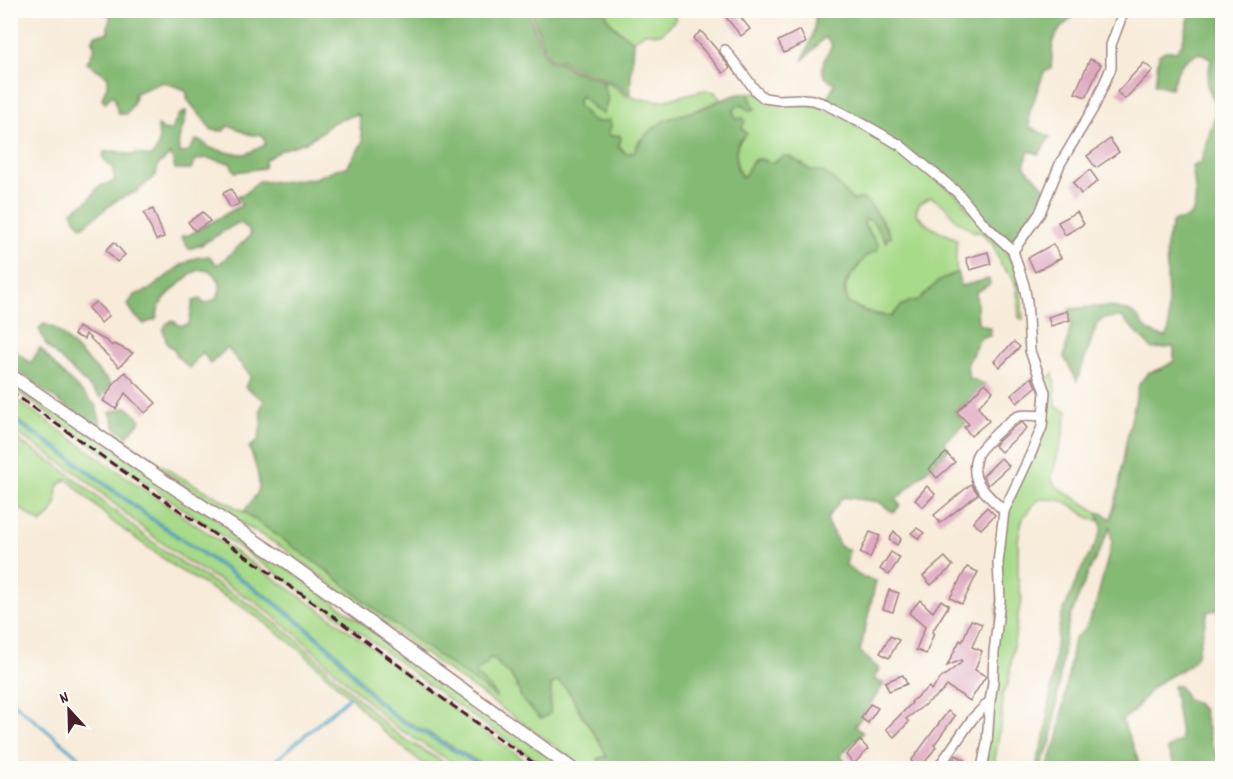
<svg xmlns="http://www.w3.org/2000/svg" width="1233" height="779" font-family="Dekko,sans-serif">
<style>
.green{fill:#a7da89;stroke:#787c5a;stroke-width:1.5}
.forest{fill:#85ba75;stroke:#686c50;stroke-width:1.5}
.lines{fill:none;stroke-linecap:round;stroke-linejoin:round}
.stream{stroke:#4ba6c9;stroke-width:3}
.building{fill:#dfa9c1}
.street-casing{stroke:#a18582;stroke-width:12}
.secondary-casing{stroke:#a18582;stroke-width:15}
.street{stroke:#fff;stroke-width:9}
.secondary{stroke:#fff;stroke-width:12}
.rail{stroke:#4a1f2b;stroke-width:3;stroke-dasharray:9 4.5;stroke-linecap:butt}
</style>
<rect width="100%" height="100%" fill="#fdfcf7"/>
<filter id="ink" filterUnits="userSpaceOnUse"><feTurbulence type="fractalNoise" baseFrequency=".0167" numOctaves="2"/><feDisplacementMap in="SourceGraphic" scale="12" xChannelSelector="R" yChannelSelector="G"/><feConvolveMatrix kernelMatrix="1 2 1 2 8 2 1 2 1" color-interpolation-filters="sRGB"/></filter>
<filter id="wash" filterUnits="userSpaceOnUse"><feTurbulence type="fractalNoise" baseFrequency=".008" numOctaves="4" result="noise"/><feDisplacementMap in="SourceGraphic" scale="24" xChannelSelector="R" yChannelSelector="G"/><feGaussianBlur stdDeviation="1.35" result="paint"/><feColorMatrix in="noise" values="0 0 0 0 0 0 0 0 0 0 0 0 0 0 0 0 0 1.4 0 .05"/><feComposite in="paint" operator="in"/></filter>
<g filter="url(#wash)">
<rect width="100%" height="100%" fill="#f8ebd9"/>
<g class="green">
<path d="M 669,10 L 676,19 L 661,34 L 644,33 L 633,41 C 623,33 606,24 606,11 Z"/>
<path d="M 602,81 L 614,86 L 624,94 L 637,99 L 663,101 L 703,90 L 715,92 L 721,100 L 688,114 L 672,118 L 663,122 L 639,141 L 634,152 L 626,154 C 620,148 615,138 608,134 L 611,126 L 600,122 L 592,121 L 578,105 L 578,98 L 582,96 L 589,102 L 594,110 L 604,108 C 610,99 605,91 602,81 Z"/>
<path d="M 748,93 L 754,93 L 810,104 L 848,120 L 898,148 L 958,196 L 982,226 L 1004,250 L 1014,266 L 1021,290 L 1023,319 L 1019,318 L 1017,289 L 1012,277 L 1001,265 L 993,245 L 982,233 L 973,231 L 955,219 L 946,207 L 931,197 L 919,204 L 916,212 C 927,229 939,231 957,239 C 956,248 955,264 957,272 L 939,281 L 919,300 L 911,301 L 901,306 L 891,317 C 875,315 862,311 848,303 C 843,284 846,282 858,267 C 861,264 864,258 867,255 C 872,251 875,252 879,246 L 864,224 L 865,219 L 872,221 L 886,238 L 891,237 L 886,227 L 867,202 L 854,201 L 843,191 L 833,179 L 823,172 L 810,170 L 801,163 L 779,159 L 771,163 C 747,151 754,166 743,178 C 735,167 731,148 743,138 L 733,111 L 738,105 L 755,109 Z"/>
<path d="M 1053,373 L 1055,387 L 1056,407 L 1067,411 L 1062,439 L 1051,479 L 1057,487 L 1097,512 L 1100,521 C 1085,519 1082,511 1070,504 C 1061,499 1050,499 1040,499 L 1034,504 L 1024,516 L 1021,525 L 1018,540 L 1018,575 L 1019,587 L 1022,599 L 1018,615 L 1008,685 L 1002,695 L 1002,713 L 994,766 L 993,768 L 985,768 L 1001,563 L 1006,512 L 1044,428 L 1044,382 Z"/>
<path d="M 11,378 L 247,540 L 565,768 L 547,768 L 448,699 L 335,614 L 146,483 L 11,387 Z"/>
<path d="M 10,395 L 142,488 L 332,618 L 445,703 L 536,768 L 488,768 L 425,731 L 399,718 L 376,698 L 339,655 L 306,626 L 270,598 L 151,517 L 60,449 L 11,416 Z"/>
<path d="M 10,419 L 58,451 L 150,519 L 269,600 L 305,628 L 337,657 L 374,700 L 398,720 L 424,734 L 483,768 L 461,768 L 391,724 L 297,635 L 257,603 L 187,561 L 150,534 L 81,476 L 11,429 Z"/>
<path d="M 115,426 L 128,435 L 125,440 L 175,474 L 244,512 L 326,570 L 385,618 L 480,679 L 475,673 L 489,658 L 495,659 C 501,667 503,668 509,674 C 516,680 519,691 522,700 L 550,706 L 551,685 L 557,681 L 568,690 L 581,714 L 604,748 L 607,757 L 598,758 L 602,768 L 586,768 L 422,652 L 285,549 L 243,524 L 123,445 Z"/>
<path d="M 11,436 L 57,465 L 78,481 L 147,538 L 185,565 L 256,608 L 296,639 L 389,728 L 403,738 L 453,768 L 432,768 L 424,764 L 384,732 L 351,698 L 302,652 L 268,625 L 241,606 L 178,569 L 113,522 L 67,479 C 56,485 55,491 57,502 L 50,515 L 41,523 L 11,502 Z"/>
</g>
<g class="forest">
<path d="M 96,11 L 528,11 L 543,52 L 550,61 L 560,62 L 573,70 L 602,81 L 608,99 L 603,114 C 592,109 590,103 582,96 L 578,98 L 578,105 L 592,121 L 600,122 L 610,120 L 611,126 L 608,134 L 612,136 L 620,135 L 621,140 L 618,146 L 626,154 L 634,152 C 641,137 656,124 671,118 C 682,114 693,112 703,108 C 717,102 732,94 748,93 L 755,109 L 749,110 L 742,105 L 738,105 L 733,111 L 736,119 L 743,118 L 745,121 L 742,128 L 747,134 L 738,142 L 736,150 L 737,169 L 742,178 C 750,172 746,164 758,159 L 772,163 L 784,156 L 791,157 L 810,170 L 823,172 L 833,179 L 843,191 L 854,201 C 859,199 859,198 864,200 C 873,204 886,228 891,237 L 886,238 L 887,243 L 872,221 L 865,219 L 864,225 L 879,246 L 876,251 L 866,256 L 846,282 L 844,291 L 848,303 C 862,311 875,315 891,317 L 901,306 L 911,301 L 919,300 L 939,281 L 957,272 L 961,286 L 989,279 L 990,284 L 976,292 L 978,324 L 991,328 L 990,336 C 987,336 983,336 981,338 C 978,340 970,360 967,365 L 969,378 L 985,384 L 955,413 L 966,423 L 944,442 L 949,449 L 896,500 L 900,505 L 894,513 L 879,502 L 843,497 L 828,517 L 828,524 L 840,546 L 849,550 L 846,565 L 864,578 L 876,581 L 860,652 L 879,669 L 874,679 L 884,684 L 855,726 L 863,733 L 840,756 L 852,768 L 602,768 L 598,758 L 607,757 C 601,742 591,729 583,716 C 573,700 573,694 558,681 L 551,685 L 550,713 L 541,719 L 522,700 L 516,683 L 510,674 L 501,668 L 495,659 L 489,658 L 486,665 L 480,668 L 475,673 L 494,692 L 496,697 L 385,618 L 326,570 L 244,512 C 248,505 255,498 258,491 C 262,480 253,458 249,447 L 257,442 L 259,437 L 262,420 L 260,410 L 264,400 L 245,387 L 251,376 L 227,348 L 210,364 L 203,352 L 189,368 L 177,356 L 174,349 L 167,344 L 163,330 L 167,323 L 173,321 L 181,326 L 189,324 L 193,301 L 200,299 L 203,303 L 208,303 L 217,298 C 218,295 220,292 220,289 C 221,275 207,266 194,272 C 187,276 163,298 160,305 C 158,309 157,315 156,319 L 144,324 L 135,316 L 128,305 L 134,295 L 149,290 L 180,266 L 195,258 L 209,256 L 218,265 L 248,238 L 251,234 L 247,228 L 240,223 L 234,225 L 201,245 L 189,249 L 181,236 L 189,235 L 242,205 L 237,197 L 246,193 L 253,186 L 259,181 L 279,182 L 315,178 L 325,174 L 336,169 L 347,167 L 363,142 L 358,114 L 334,122 L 319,134 L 306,142 L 281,150 L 265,160 L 264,168 L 235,172 L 230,163 L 205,158 L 196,160 L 191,169 L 175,169 L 171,154 L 158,165 L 156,175 L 136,192 L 117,200 L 82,227 L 75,219 L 72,211 L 89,200 L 98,187 L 115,181 L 113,169 L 103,158 L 104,152 L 115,151 L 132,155 L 137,153 L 150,157 C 163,146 158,140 158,125 L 163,130 L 170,131 L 179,115 L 186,111 C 187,125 174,139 180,153 L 188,152 L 196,140 L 201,141 L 210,148 L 231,153 L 246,154 L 265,145 L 265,140 L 261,134 C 244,138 243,127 228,126 L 223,131 L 212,130 L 187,99 L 187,93 L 183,89 L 163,82 L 135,93 L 134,103 L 126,114 L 118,114 L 114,96 L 111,96 L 105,103 L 102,98 L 107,86 L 108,77 L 103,73 L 87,63 L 95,47 L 92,42 L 95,35 L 108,33 L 108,25 L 111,16 Z"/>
<path d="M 531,11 L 606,11 C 606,24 623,33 633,41 L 630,94 L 625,92 L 615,84 L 575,68 L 561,60 L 551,59 L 545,51 Z"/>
<path d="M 816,11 L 1079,11 L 1060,29 L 1053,41 L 1051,69 L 1044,72 L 1029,114 L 1030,127 L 1050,137 L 1039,154 L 1029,151 L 1024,166 L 1045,188 L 1029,221 L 1010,245 L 938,172 L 826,101 L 835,83 C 832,81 828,80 826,78 C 817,68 828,54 832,45 L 825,37 L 802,61 C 811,43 815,30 816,11 Z"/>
<path d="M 1191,11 L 1222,11 L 1222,604 L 1221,610 L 1208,611 L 1197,655 L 1190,665 L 1160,682 L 1151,689 L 1134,711 L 1122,720 L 1137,756 L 1140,768 L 1047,768 L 1058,738 L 1074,638 L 1084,631 L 1095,607 L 1112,542 L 1110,527 L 1099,552 L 1088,573 L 1070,618 L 1065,637 L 1052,738 L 1040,768 L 1038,768 L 1037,762 L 1046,732 L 1056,645 L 1061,617 L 1080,572 L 1098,539 L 1102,528 L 1097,512 L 1104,514 L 1111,519 L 1118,492 L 1126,443 L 1139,384 L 1148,373 L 1163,368 L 1174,361 L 1174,347 L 1152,349 L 1122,317 L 1104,318 L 1097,324 L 1077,381 L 1064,357 L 1071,323 L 1069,309 C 1090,307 1124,302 1139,319 C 1141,321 1142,325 1145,327 C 1151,334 1158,336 1166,337 L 1169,332 L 1166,245 L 1173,221 C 1177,220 1184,220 1187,218 C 1201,210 1194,180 1192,167 L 1201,162 L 1215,115 L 1214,100 L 1207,85 L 1211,58 L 1199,53 C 1179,61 1178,69 1171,88 L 1155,84 L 1159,55 L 1165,51 L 1176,51 L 1182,44 Z"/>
<path d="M 44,324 L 56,329 L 111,384 L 101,398 L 47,346 L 39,329 Z"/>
<path d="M 11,348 L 31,363 L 40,348 L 57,368 L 96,406 L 101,424 L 100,432 L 11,366 Z"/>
<path d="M 127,407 L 141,420 L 128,435 L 115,426 L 110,412 Z"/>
<path d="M 1179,685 L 1187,699 L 1196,703 L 1203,710 L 1211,742 L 1217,756 L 1222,757 L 1222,768 L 1176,768 L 1167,750 L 1173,744 L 1181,741 L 1180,728 L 1173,686 Z"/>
</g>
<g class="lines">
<g class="stream">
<path d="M 10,418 L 59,450 L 151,518 L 269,599 L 305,627 L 338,656 L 375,699 L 399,720 L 424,733 L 485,768"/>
<path d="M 10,700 L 92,768"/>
<path d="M 267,768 L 349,697"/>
</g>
</g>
<g id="blocks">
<g class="building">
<path d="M 731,10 L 735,10 L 750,29 L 741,36 L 725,16 Z"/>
<path d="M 800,30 L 806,43 L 784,53 L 778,41 Z"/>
<path d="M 701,31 L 718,51 L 730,68 L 723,73 L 693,38 Z"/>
<path d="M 1090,59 L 1101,64 L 1086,97 L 1075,93 Z"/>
<path d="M 1144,63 L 1153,70 L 1125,99 L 1117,92 Z"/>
<path d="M 1110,139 L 1119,152 L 1096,168 L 1087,156 Z"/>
<path d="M 1090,170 L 1098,181 L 1081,194 L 1073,183 Z"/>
<path d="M 231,189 L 239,204 L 230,208 L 223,193 Z"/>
<path d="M 153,209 L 164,237 L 156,240 L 144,213 Z"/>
<path d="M 203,212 L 210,221 L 195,231 L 188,222 Z"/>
<path d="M 1077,212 L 1084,224 L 1065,235 L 1058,222 Z"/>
<path d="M 114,242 L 125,255 L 117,262 L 106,250 Z"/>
<path d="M 1053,244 L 1061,258 L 1035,272 L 1028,258 Z"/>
<path d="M 988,252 L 991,264 L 970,270 L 966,258 Z"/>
<path d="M 96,302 L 109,316 L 101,323 L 88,308 Z"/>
<path d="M 1067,311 L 1070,320 L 1051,326 L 1048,317 Z"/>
<path d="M 78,327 L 107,341 L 112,346 L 114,344 L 133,353 L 119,367 L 86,334 L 84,339 L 74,335 Z"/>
<path d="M 1014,342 L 1020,347 L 1000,367 L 994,361 Z"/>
<path d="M 125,372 L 156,403 L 145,413 L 125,393 L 116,409 L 103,401 L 114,383 Z"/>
<path d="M 1032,377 L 1036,387 L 1017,403 L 1011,395 Z"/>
<path d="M 985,383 L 993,391 L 978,407 L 989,421 L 971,436 L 964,427 L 969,424 L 957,412 Z"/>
<path d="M 1022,422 L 1027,428 L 1001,452 L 994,445 L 1014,427 Z"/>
<path d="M 946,453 L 955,462 L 937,478 L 929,469 Z"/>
<path d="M 1001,458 L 1009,466 L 988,485 L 983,476 Z"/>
<path d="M 971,484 L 978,494 L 940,523 L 934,515 Z"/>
<path d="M 927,486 L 935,494 L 923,507 L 915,500 Z"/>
<path d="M 987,507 L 995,515 L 981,529 L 973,522 Z"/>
<path d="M 917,528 L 924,533 L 919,539 L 911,533 Z"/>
<path d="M 894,531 L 901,539 L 897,545 L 889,540 Z"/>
<path d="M 870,532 L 880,536 L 870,558 L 860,553 Z"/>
<path d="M 891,552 L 900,558 L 889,575 L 880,569 Z"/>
<path d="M 945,557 L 953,566 L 931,585 L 923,576 Z"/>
<path d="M 967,567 L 978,572 L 962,604 L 950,598 Z"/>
<path d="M 889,590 L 899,593 L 893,612 L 883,609 Z"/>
<path d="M 920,600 L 933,612 L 941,600 L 949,605 L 932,632 L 934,633 L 926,654 L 916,650 L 925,627 L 909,613 Z"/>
<path d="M 971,620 L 982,624 L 972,647 L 982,651 L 975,670 L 986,676 L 970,701 L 947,686 L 943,691 L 906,719 L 909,722 L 894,737 L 886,729 L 912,703 L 911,702 L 929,687 L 931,690 L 940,679 L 962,662 L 961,660 L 947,666 L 960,640 L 962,642 Z"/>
<path d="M 890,636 L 899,640 L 889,658 L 880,653 Z"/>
<path d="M 903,675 L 907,684 L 889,691 L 885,682 Z"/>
<path d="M 870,704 L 878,708 L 868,723 L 861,718 Z"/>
<path d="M 948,711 L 955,716 L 934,745 L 936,747 L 921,768 L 911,761 Z"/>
<path d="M 860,740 L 868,749 L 854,764 L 846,755 Z"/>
<path d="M 956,755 L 965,760 L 959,768 L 948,768 Z"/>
</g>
</g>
</g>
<g filter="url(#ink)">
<use href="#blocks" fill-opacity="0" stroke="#a18582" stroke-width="1.5"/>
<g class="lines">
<g class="street-casing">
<g id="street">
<path d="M 725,50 L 756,91 L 764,98 L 778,100 L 803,99 L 813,100 L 825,104 L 869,127 L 900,145 L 958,193 L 983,223 L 1013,251 L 1024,285 L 1027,301 L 1030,351 L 1045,392 L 1044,404 L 1042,427 L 1030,456 L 1004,511 L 998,563 L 1000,601 L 994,652 L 993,682 L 990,701 L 987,743 L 982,768"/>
<path d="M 1013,251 L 1040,213 L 1060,164 L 1094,107 L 1111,68 L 1111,45 L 1124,10"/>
<path d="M 1004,511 C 995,502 981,491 976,478 C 974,471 974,461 977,455 C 980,448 1012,417 1019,416 C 1025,414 1036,416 1043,416"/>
<path d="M 938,768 L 973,718 L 990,701"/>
</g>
</g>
<g class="secondary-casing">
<path id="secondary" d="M 10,375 L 158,477 L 287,562 L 571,768"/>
</g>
<use href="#street" class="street"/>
<use href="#secondary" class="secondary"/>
<path class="rail" d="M 10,391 L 144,486 L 333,616 L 446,701 L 541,768"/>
</g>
</g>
<rect width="1233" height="779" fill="none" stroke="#fdfcf7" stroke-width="36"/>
<g transform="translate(69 710) rotate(338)" stroke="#fdfcf7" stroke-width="4.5" paint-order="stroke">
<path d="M0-4.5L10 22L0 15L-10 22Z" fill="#4a1f2b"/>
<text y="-9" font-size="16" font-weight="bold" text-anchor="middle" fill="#4a1f2b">N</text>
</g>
</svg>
